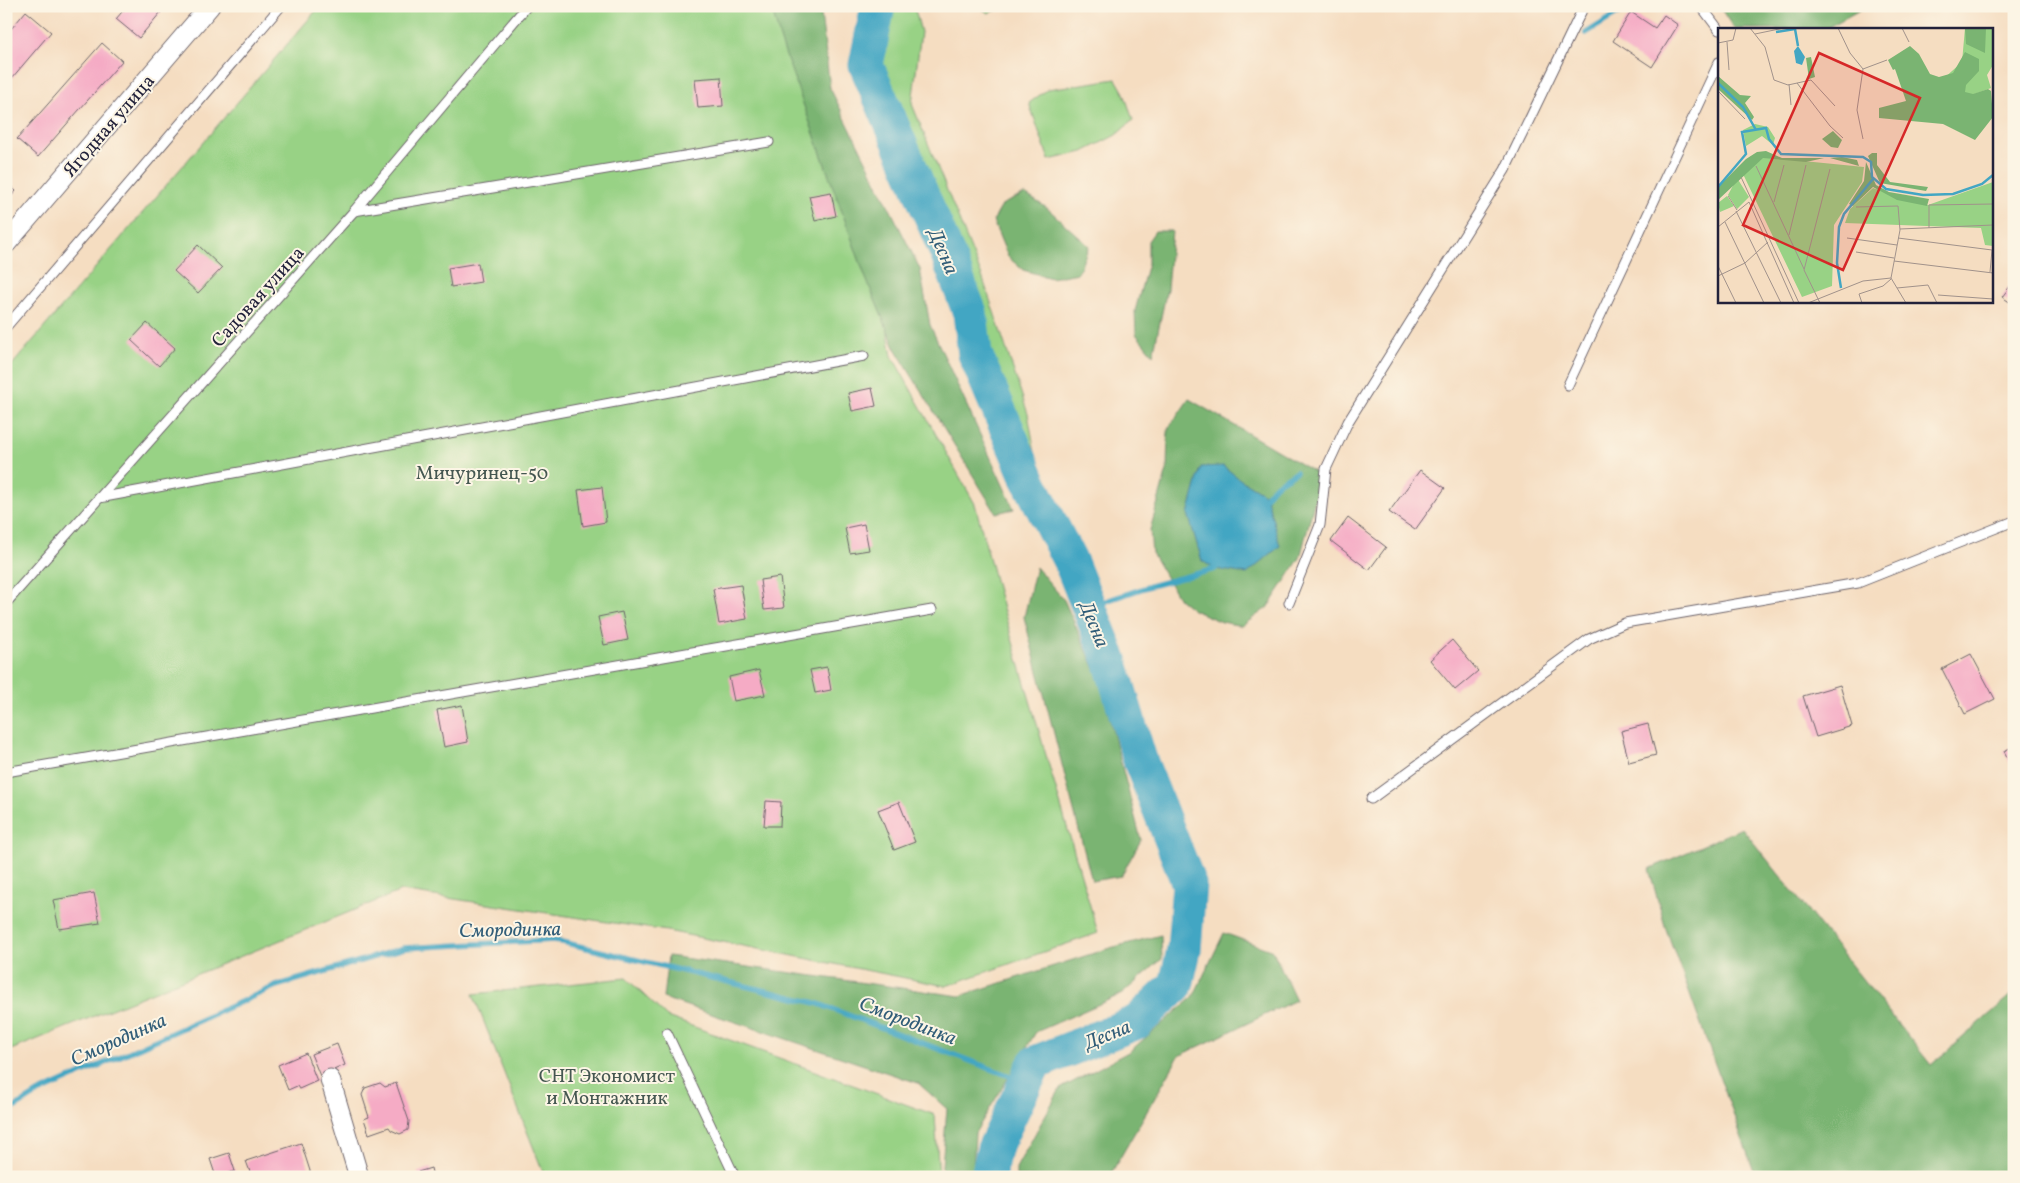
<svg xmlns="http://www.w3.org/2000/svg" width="2020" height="1183" font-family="Vollkorn,serif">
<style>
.green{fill:#98d285;stroke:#5d7a60}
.forest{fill:#7ab472;stroke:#4e6b56}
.water{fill:#43a6c3;stroke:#32647f}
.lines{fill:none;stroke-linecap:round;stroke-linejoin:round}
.stream{stroke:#43a6c3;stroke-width:5.5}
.river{stroke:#43a6c3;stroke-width:35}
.building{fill:#f5abc5}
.service-casing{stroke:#6c636a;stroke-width:11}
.minor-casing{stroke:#6c636a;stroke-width:21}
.service{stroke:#fff;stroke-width:9}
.minor{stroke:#fff;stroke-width:19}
.labels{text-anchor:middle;stroke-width:4;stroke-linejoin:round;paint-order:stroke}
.street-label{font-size:19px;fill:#22223b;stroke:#fcf5e5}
.park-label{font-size:19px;fill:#455751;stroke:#fcf5e5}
.water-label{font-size:20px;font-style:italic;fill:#315d78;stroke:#fcf5e5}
.inset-river{fill:none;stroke:#43a6c3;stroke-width:2.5}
.inset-road{fill:none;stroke:#a1928b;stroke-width:1}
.view{fill:#d62828;fill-opacity:0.15;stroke:#d62828;stroke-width:2.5}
.inset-edge{fill:none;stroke:#22223b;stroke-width:2.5}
</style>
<rect width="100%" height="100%" fill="#fcf5e5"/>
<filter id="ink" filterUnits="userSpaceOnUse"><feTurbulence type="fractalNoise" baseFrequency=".02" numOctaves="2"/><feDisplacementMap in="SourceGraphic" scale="10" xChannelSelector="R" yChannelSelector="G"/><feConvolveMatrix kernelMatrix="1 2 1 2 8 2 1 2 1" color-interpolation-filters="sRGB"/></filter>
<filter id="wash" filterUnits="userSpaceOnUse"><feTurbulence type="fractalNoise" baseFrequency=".0096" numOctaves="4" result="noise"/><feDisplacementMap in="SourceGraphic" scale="20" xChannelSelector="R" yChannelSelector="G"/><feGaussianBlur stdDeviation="1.12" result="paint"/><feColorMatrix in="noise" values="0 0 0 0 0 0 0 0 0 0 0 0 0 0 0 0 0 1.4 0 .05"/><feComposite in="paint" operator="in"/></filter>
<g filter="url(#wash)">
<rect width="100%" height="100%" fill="#f5ddc1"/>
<g class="green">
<path d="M 320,6 L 787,6 L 877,272 L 892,356 L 975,504 L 998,591 L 1098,933 L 946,986 L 667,931 L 401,891 L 6,1052 L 6,372 Z"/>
<path d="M 884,6 L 914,6 L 921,32 L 912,104 L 983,279 L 1028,414 L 1039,474 L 1025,491 L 1004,443 L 982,351 L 975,309 L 871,64 Z"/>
<path d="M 978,6 L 1007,6 L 988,13 Z"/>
<path d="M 1116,79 L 1124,93 L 1133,120 L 1116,135 L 1083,152 L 1049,160 L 1029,103 L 1048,89 Z"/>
<path d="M 626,978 L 667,1017 L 935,1115 L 939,1177 L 545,1177 L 473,994 Z"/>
</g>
<g class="forest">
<path d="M 771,6 L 820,6 L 830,88 L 920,269 L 930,325 L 1014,509 L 996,513 L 896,350 L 865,276 L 781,42 Z"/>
<path d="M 1725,6 L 1867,6 L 1825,29 L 1734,29 L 1721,9 Z"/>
<path d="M 1025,194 L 1047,208 L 1089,246 L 1078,273 L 1051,278 L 1023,270 L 1008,257 L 993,221 L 1003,204 Z"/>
<path d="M 1155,231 L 1172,231 L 1167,289 L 1153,355 L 1136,334 L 1135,311 L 1148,263 L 1148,241 Z"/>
<path d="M 1189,399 L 1321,476 L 1300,558 L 1268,607 L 1242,626 L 1222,622 L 1193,610 L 1179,599 L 1152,553 L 1150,530 L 1167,470 L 1168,429 Z"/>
<path d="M 1036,567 L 1064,600 L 1099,678 L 1141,840 L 1121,876 L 1092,881 L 1024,617 Z"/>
<path d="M 1742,828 L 1931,1065 L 2014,993 L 2014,1177 L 1756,1177 L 1665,926 L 1649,869 Z"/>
<path d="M 1224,933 L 1273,951 L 1296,1000 L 1179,1056 L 1109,1177 L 1016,1177 L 1016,1168 L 1060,1089 L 1130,1051 L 1193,997 Z"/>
<path d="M 1161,935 L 1162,959 L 1122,994 L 1036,1032 L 975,1133 L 973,1177 L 941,1177 L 947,1109 L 918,1083 L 663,998 L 668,956 L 960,996 L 1110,948 Z"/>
</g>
<path class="water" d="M 1223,466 L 1241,480 L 1266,495 L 1280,546 L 1247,574 L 1215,569 L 1202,561 L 1188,514 L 1201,467 Z"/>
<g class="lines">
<g class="stream">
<path d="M 1586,33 L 1630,6"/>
<path d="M 1262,501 L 1275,485 L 1296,472"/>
<path d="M 1088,607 L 1150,586 L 1215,569 L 1218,564"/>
<path d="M 6,1113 L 38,1093 L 276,986 L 404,948 L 554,940 L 816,1003 L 1026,1082"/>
</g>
<path class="river" d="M 878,6 L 866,65 L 947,253 L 970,313 L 975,354 L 1029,481 L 1072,565 L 1110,660 L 1140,760 L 1189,884 L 1184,950 L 1176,985 L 1137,1022 L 1035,1063 L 994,1149 L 988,1177"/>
</g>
<g id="blocks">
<g class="building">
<path d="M 127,6 L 166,6 L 139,38 L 116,19 Z"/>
<path d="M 26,11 L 51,32 L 6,85 L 6,35 Z"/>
<path d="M 1631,12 L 1655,28 L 1664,15 L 1678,25 L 1652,67 L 1613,41 Z"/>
<path d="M 102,43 L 122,61 L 38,157 L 17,139 Z"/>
<path d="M 721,77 L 723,106 L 698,108 L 695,79 Z"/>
<path d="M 6,182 L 16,191 L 6,202 Z"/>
<path d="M 831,192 L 836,216 L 815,221 L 809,196 Z"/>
<path d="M 198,245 L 222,268 L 198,293 L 174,271 Z"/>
<path d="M 478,263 L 481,282 L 451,287 L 448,268 Z"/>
<path d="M 2014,281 L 2014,305 L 2002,297 Z"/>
<path d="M 147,323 L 175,348 L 159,366 L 131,340 Z"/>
<path d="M 872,388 L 876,406 L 852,411 L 848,393 Z"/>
<path d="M 1420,470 L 1445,488 L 1415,530 L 1389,512 Z"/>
<path d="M 602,487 L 606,522 L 583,526 L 578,490 Z"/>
<path d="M 1348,518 L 1386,547 L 1369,570 L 1331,541 Z"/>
<path d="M 864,524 L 869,550 L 850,553 L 845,528 Z"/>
<path d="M 780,577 L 784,608 L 764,610 L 760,580 Z"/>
<path d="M 741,585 L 747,619 L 719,624 L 713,589 Z"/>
<path d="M 622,612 L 628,640 L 604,645 L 598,617 Z"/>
<path d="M 1452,640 L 1478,671 L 1455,690 L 1430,660 Z"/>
<path d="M 1971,654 L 1995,699 L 1965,714 L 1942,669 Z"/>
<path d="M 827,667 L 831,690 L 815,693 L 810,670 Z"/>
<path d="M 759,670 L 765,695 L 734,701 L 729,677 Z"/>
<path d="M 1840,685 L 1852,726 L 1816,737 L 1803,696 Z"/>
<path d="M 462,705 L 468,742 L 444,747 L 437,710 Z"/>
<path d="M 1648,724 L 1656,755 L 1629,762 L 1621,731 Z"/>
<path d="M 2014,746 L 2014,771 L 2004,751 Z"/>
<path d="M 766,801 L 781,802 L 780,826 L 764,826 Z"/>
<path d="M 899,802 L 915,842 L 894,850 L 878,810 Z"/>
<path d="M 94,893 L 100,923 L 59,929 L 53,900 Z"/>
<path d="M 337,1044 L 345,1065 L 320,1076 L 311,1054 Z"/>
<path d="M 306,1053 L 317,1081 L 299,1089 L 297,1086 L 288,1090 L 278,1065 Z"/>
<path d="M 380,1083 L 385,1087 L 396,1083 L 409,1121 L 408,1130 L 400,1134 L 391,1130 L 389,1127 L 369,1134 L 364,1119 L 369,1117 L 362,1095 L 365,1088 Z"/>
<path d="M 301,1143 L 312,1177 L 252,1177 L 246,1161 Z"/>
<path d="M 229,1153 L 235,1171 L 216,1177 L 210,1159 Z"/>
<path d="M 431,1168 L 433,1177 L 419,1177 L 418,1172 Z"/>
</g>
</g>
</g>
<g filter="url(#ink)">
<use href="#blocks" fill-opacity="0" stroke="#6c636a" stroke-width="1"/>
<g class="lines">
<g class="service-casing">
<g id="service">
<path d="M 1701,6 L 1719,30"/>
<path d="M 354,211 L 769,142"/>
<path d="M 6,327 L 281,6"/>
<path d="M 1568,385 L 1719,62"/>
<path d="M 99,498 L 864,356"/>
<path d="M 6,603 L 354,211 L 527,6"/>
<path d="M 1289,603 L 1320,525 L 1326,469 L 1348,422 L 1505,170 L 1584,6"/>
<path d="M 6,772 L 932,610"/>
<path d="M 1371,799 L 1589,639 L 1625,623 L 1858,583 L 2014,521"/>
<path d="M 667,1033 L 735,1177"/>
</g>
</g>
<g class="minor-casing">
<g id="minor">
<path d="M 6,244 L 210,6"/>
<path d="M 330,1079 L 359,1177"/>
</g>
</g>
<use href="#service" class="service"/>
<use href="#minor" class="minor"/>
</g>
</g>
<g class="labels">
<g class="street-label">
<text transform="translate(108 125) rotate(-49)" y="7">Ягодная улица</text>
<text transform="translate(257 296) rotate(-48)" y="7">Садовая улица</text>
</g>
<g class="park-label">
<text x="482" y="479">Мичуринец-50</text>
<text x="607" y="1082">СНТ Экономист<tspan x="607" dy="22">и Монтажник</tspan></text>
</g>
<g class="water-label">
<text transform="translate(944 251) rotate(67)" y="7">Десна</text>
<text transform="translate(1095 624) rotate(68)" y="7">Десна</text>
<text transform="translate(510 929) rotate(-1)" y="7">Смородинка</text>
<text transform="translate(908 1020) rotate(21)" y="7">Смородинка</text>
<text transform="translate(1107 1034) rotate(-22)" y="7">Десна</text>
<text transform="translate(118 1039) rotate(-24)" y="7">Смородинка</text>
</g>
</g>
<g transform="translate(1718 28)">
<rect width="275" height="275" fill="#f5ddc1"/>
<path d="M 247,0 L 275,0 L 275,37 L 269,47 L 273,60 L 251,68 L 224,52 L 244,34 ZM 37,96 L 50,99 L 57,110 L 55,117 L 44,108 L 28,118 L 25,102 ZM 44,129 L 146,139 L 144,154 L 116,197 L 114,258 L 84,269 L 25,146 ZM 19,150 L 31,169 L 19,181 L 10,167 ZM 275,154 L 275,218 L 267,217 L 263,200 L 127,195 L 132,181 L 155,160 L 210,177 ZM 9,168 L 16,178 L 2,184 L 0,175 Z" fill="#98d285"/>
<path d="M 247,0 L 268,0 L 267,25 L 248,16 ZM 192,18 L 201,26 L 212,46 L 221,49 L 235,45 L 247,24 L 261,31 L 261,43 L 248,57 L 247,64 L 255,66 L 270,61 L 273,63 L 275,89 L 257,112 L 225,96 L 161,90 L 161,80 L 188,73 L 177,41 L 175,42 L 170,32 ZM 93,29 L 97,49 L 91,51 L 88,30 ZM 0,48 L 22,67 L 33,68 L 27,75 L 36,89 L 34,92 L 0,61 ZM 115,103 L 124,112 L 120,120 L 113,119 L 104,111 ZM 48,123 L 64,130 L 106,130 L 88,134 L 45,130 L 0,172 L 0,159 L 28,131 L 39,124 ZM 154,125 L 159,125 L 159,137 L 172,154 L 210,159 L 208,163 L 162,155 L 150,128 ZM 124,129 L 139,132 L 141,138 L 112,130 ZM 148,134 L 158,157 L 171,164 L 211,171 L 209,178 L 179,172 L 155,159 L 135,178 L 131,176 L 146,153 Z" fill="#7ab472"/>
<path d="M 80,18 L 87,29 L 84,37 L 78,35 L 76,23 Z" fill="#43a6c3"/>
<path class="inset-river" d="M 58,4 L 77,1 L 80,18M 0,55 L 25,79 L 38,102M 0,159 L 28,126 L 24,104 L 48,100 L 51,111 L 63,126 L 145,129 L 153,134 L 154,149 L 168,161 L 205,167 L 235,166 L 264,156 L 275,147M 123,260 L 119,235 L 121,199 L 126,186 L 155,151"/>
<path class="inset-road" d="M 32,0 L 47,19 L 56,52 L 70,57 L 93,52 L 117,78M 120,0 L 132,25 L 145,41 L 169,32M 184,0 L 191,14M 37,6 L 66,0M 9,14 L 11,42M 0,15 L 15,12 L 18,0M 79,55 L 112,98 L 125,110M 71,56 L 73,77M 0,63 L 27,91M 145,111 L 139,82 L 145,41M 38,138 L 86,241M 23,149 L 81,275M 10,168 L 19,182M 56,174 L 66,137M 138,179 L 180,178 L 182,202 L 173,250 L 188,275M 18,183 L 63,275M 7,194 L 46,275M 0,199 L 31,174 L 76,275M 211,200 L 211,177 L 275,176M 182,201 L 275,197M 71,207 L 88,137M 129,210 L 179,217M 180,210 L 274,222 L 272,244M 138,224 L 176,230M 176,233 L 275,245M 0,238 L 18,275M 0,248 L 27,235 L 50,214M 179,260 L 210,257 L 219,275M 220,267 L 275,271M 90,275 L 145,253 L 173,250M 102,275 L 86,242 L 112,141M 144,275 L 141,266 L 165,258 L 173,251"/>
<path class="view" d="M 101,25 L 202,70 L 125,242 L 25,197 Z"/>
<rect width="275" height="275" class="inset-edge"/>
</g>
<rect width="2020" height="1183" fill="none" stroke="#fcf5e5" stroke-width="25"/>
</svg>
